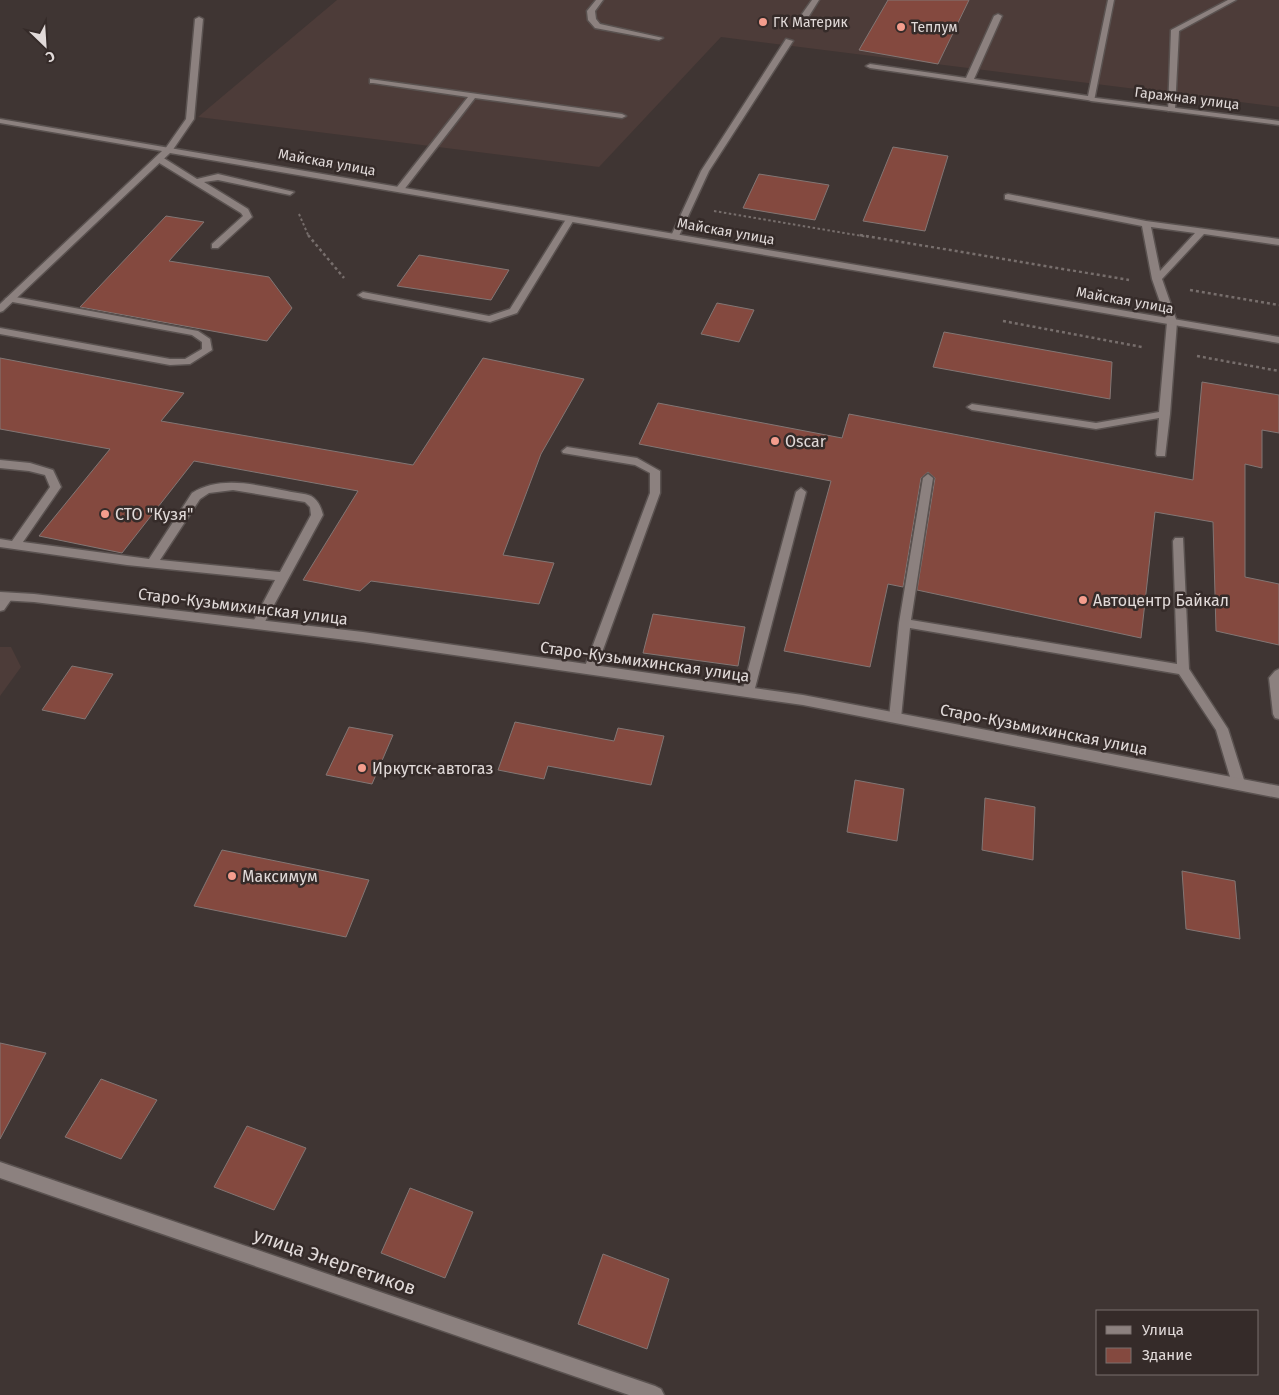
<svg xmlns="http://www.w3.org/2000/svg" width="1279" height="1395" font-family="'Fira Sans',sans-serif">
<style>
.built{fill:#4d3c39}
.building{fill:#84493f;stroke:#827674}
.lines{fill:none;stroke-linecap:round;stroke-linejoin:round}
.lane-casing{stroke:#5a5250;stroke-width:3}
.street-casing{stroke:#5a5250;stroke-width:3}
.secondary-casing{stroke:#5a5250;stroke-width:3}
.path-far1{stroke:#776e6c;stroke-width:2;stroke-dasharray:2.5 2.5;stroke-linecap:butt}
.path{stroke:#776e6c;stroke-width:2.5;stroke-dasharray:3 3;stroke-linecap:butt}
.lane{fill:#8c817f;fill-rule:evenodd}
.street{fill:#8c817f;fill-rule:evenodd}
.secondary{fill:#8c817f;fill-rule:evenodd}
.poi-dot{fill:#f49d8d;stroke:#352b29;stroke-width:2}
.labels{text-anchor:middle;stroke-width:5;stroke-linejoin:round;paint-order:stroke}
.far-poi-label{font-size:14px;fill:#e1dad9;stroke:#352b29;text-anchor:start}
.far-street-label{font-size:14px;fill:#e1dad9;stroke:#352b29}
.poi-label{font-size:16px;fill:#e1dad9;stroke:#352b29;text-anchor:start}
.street-label{font-size:16px;fill:#e1dad9;stroke:#352b29}
.near-street-label{font-size:19px;fill:#e1dad9;stroke:#352b29}
</style>
<rect width="100%" height="100%" fill="#3f3533"/>
<g class="built">
<path d="M 337,0 L 1279,0 L 1279,107 L 721,37 L 599,167 L 198,117 Z"/>
<path d="M 0,647 L 11,647 L 21,667 L 0,696 Z"/>
</g>
<g class="building">
<path d="M 888,0 L 969,0 L 938,64 L 859,50 Z"/>
<path d="M 893,147 L 948,156 L 925,231 L 863,221 Z"/>
<path d="M 759,174 L 829,185 L 815,220 L 743,208 Z"/>
<path d="M 166,216 L 204,222 L 169,261 L 269,277 L 292,308 L 267,341 L 80,307 Z"/>
<path d="M 419,255 L 509,270 L 491,300 L 397,286 Z"/>
<path d="M 717,303 L 754,310 L 739,342 L 701,334 Z"/>
<path d="M 944,332 L 1112,362 L 1110,399 L 933,367 Z"/>
<path d="M 0,358 L 184,393 L 161,421 L 413,465 L 483,358 L 584,379 L 541,454 L 503,555 L 554,563 L 539,604 L 371,581 L 360,591 L 303,580 L 358,491 L 194,461 L 122,553 L 39,536 L 110,449 L 0,429 Z"/>
<path d="M 1202,382 L 1279,395 L 1279,433 L 1262,430 L 1262,468 L 1245,464 L 1245,577 L 1279,584 L 1279,645 L 1216,631 L 1213,522 L 1155,512 L 1141,638 L 917,590 L 935,478 L 928,472 L 921,478 L 903,587 L 888,584 L 870,667 L 784,651 L 831,481 L 639,444 L 658,403 L 842,438 L 849,414 L 1193,480 Z"/>
<path d="M 653,614 L 745,627 L 738,666 L 643,653 Z"/>
<path d="M 72,666 L 113,674 L 85,719 L 42,710 Z"/>
<path d="M 515,722 L 614,741 L 618,728 L 664,736 L 651,785 L 548,766 L 544,779 L 498,770 Z"/>
<path d="M 349,727 L 393,735 L 372,784 L 326,775 Z"/>
<path d="M 855,780 L 904,789 L 897,841 L 847,832 Z"/>
<path d="M 985,798 L 1035,807 L 1033,860 L 982,850 Z"/>
<path d="M 222,850 L 369,880 L 346,937 L 194,906 Z"/>
<path d="M 1182,871 L 1235,881 L 1240,939 L 1186,929 Z"/>
<path d="M 0,1043 L 46,1053 L 0,1139 Z"/>
<path d="M 101,1079 L 157,1100 L 121,1159 L 65,1137 Z"/>
<path d="M 247,1126 L 306,1148 L 274,1210 L 214,1187 Z"/>
<path d="M 410,1188 L 473,1212 L 445,1278 L 381,1253 Z"/>
<path d="M 603,1254 L 669,1279 L 647,1349 L 578,1324 Z"/>
</g>
<g class="lines">
<g class="lane-casing">
<g id="lane">
<path d="M 596,0 L 603,0 L 595,11 L 596,19 L 600,24 L 663,38 L 659,40 L 595,28 L 588,20 L 587,11 Z"/>
<path d="M 812,0 L 819,0 L 809,16 L 803,16 L 802,14 Z"/>
<path d="M 1108,0 L 1114,0 L 1094,101 L 870,68 L 866,66 L 870,64 L 966,78 L 994,16 L 998,14 L 1002,16 L 974,79 L 1088,96 Z"/>
<path d="M 1228,0 L 1236,0 L 1179,31 L 1175,109 L 1168,111 L 1171,30 Z"/>
<path d="M 199,17 L 203,19 L 194,119 L 172,151 L 169,151 L 165,149 L 186,119 L 195,19 Z"/>
<path d="M 786,39 L 793,41 L 709,171 L 679,236 L 672,238 L 671,236 L 701,171 Z"/>
<path d="M 370,79 L 622,114 L 626,116 L 622,118 L 475,98 L 403,191 L 400,192 L 396,189 L 397,187 L 468,97 L 373,83 L 370,83 Z"/>
<path d="M 156,157 L 162,157 L 197,179 L 218,174 L 294,192 L 290,195 L 218,180 L 204,182 L 248,209 L 252,217 L 218,248 L 212,248 L 212,244 L 243,216 L 241,213 L 156,161 Z"/>
<path d="M 1008,194 L 1146,221 L 1279,239 L 1279,245 L 1204,234 L 1162,279 L 1177,322 L 1170,414 L 1165,456 L 1157,456 L 1156,454 L 1159,418 L 1096,429 L 972,410 L 967,407 L 972,404 L 1096,423 L 1159,412 L 1167,322 L 1152,279 L 1142,226 L 1005,199 L 1005,195 ZM 1151,227 L 1195,233 L 1160,271 Z"/>
<path d="M 568,216 L 575,218 L 517,313 L 490,322 L 363,298 L 358,295 L 363,292 L 489,316 L 510,309 Z"/>
<path d="M 10,296 L 198,331 L 210,339 L 212,350 L 190,364 L 170,365 L 0,334 L 0,328 L 170,359 L 185,359 L 202,349 L 202,342 L 192,335 L 7,301 L 5,299 Z"/>
<path d="M 567,447 L 637,458 L 660,471 L 660,493 L 596,669 L 590,674 L 584,669 L 650,493 L 650,473 L 635,465 L 563,453 L 562,451 Z"/>
<path d="M 0,460 L 30,463 L 53,470 L 61,487 L 23,542 L 149,559 L 192,493 C 220,475 257,485 287,491 C 295,493 304,493 311,496 C 318,500 321,507 323,515 L 262,627 L 258,628 L 252,624 L 275,580 L 127,565 L 0,547 L 0,539 L 12,541 L 50,487 L 45,475 L 29,471 L 0,468 ZM 233,490 L 305,502 L 310,507 L 311,515 L 280,572 L 160,560 L 200,499 L 209,493 Z"/>
<path d="M 928,474 L 933,478 L 911,620 L 1177,664 L 1173,541 L 1175,538 L 1183,538 L 1189,669 L 1228,729 L 1245,783 L 1243,787 L 1238,788 L 1233,787 L 1216,730 L 1179,674 L 910,628 L 901,718 L 899,722 L 891,722 L 889,718 L 899,623 L 923,478 Z"/>
<path d="M 801,488 L 806,492 L 754,692 L 752,695 L 744,695 L 742,692 L 796,492 Z"/>
<path d="M 7,593 L 13,597 L 4,610 L 0,611 L 0,598 Z"/>
<path d="M 1279,669 L 1279,719 L 1275,718 L 1273,714 L 1269,678 L 1275,671 Z"/>
<path d="M 0,1162 L 655,1386 L 661,1389 L 664,1395 L 629,1395 L 0,1178 Z"/>
</g>
</g>
<g class="street-casing">
<g id="street">
<path d="M 1088,97 L 1279,121 L 1279,125 L 1091,101 L 1087,99 Z"/>
<path d="M 0,119 L 1279,337 L 1279,343 L 170,153 L 3,311 L 0,312 L 0,304 L 162,151 L 0,123 Z"/>
</g>
</g>
<g class="secondary-casing">
<path id="secondary" d="M 0,592 L 34,594 L 363,632 L 803,695 L 1279,786 L 1279,798 L 803,705 L 363,642 L 34,602 L 0,600 Z"/>
</g>
<g class="path-far1">
<path d="M 714,211 L 868,237"/>
<path d="M 299,214 L 309,237"/>
</g>
<g class="path">
<path d="M 308,235 L 344,278"/>
<path d="M 860,235 L 1129,280"/>
<path d="M 1190,290 L 1279,305"/>
<path d="M 1003,321 L 1142,347"/>
<path d="M 1197,356 L 1279,371"/>
</g>
<use href="#lane" class="lane"/>
<use href="#street" class="street"/>
<use href="#secondary" class="secondary"/>
</g>
<g class="poi-dot">
<circle cx="763" cy="22" r="5"/>
<circle cx="901" cy="27" r="5"/>
<circle cx="775" cy="441" r="5"/>
<circle cx="105" cy="514" r="5"/>
<circle cx="1083" cy="600" r="5"/>
<circle cx="362" cy="768" r="5"/>
<circle cx="232" cy="876" r="5"/>
</g>
<g class="labels">
<g class="far-poi-label">
<text x="773" y="27">ГК Материк</text>
<text x="911" y="32">Теплум</text>
</g>
<g class="far-street-label">
<text transform="translate(1187 98) rotate(7)" y="5">Гаражная улица</text>
<text transform="translate(327 162) rotate(10)" y="5">Майская улица</text>
<text transform="translate(726 231) rotate(10)" y="5">Майская улица</text>
<text transform="translate(1125 300) rotate(10)" y="5">Майская улица</text>
</g>
<g class="poi-label">
<text x="785" y="447">Oscar</text>
<text x="115" y="520">СТО "Кузя"</text>
<text x="1093" y="606">Автоцентр Байкал</text>
<text x="372" y="774">Иркутск-автогаз</text>
<text x="242" y="882">Максимум</text>
</g>
<g class="street-label">
<text transform="translate(243 606) rotate(7)" y="6">Старо-Кузьмихинская улица</text>
<text transform="translate(645 661) rotate(8)" y="6">Старо-Кузьмихинская улица</text>
<text transform="translate(1044 729) rotate(11)" y="6">Старо-Кузьмихинская улица</text>
</g>
<g class="near-street-label">
<text transform="translate(335 1261) rotate(19)" y="7">улица Энергетиков</text>
</g>
</g>
<rect x="1096" y="1310" width="162" height="65" fill="#352b29" stroke="#7a716f"/>
<rect x="1106" y="1326" width="25" height="8" fill="#8c817f" stroke="#7a716f"/>
<text x="1142" y="1335" font-size="15" fill="#e1dad9">Улица</text>
<rect x="1106" y="1348" width="25" height="15" fill="#84493f" stroke="#7a716f"/>
<text x="1142" y="1360" font-size="15" fill="#e1dad9">Здание</text>
<g transform="translate(45 45) rotate(155)" stroke="#352b29" stroke-width="4" paint-order="stroke">
<path d="M0-4L9 19L0 12L-9 19Z" fill="#e1dad9"/>
<text y="-8" font-size="14" font-weight="bold" text-anchor="middle" fill="#e1dad9">С</text>
</g>
</svg>
